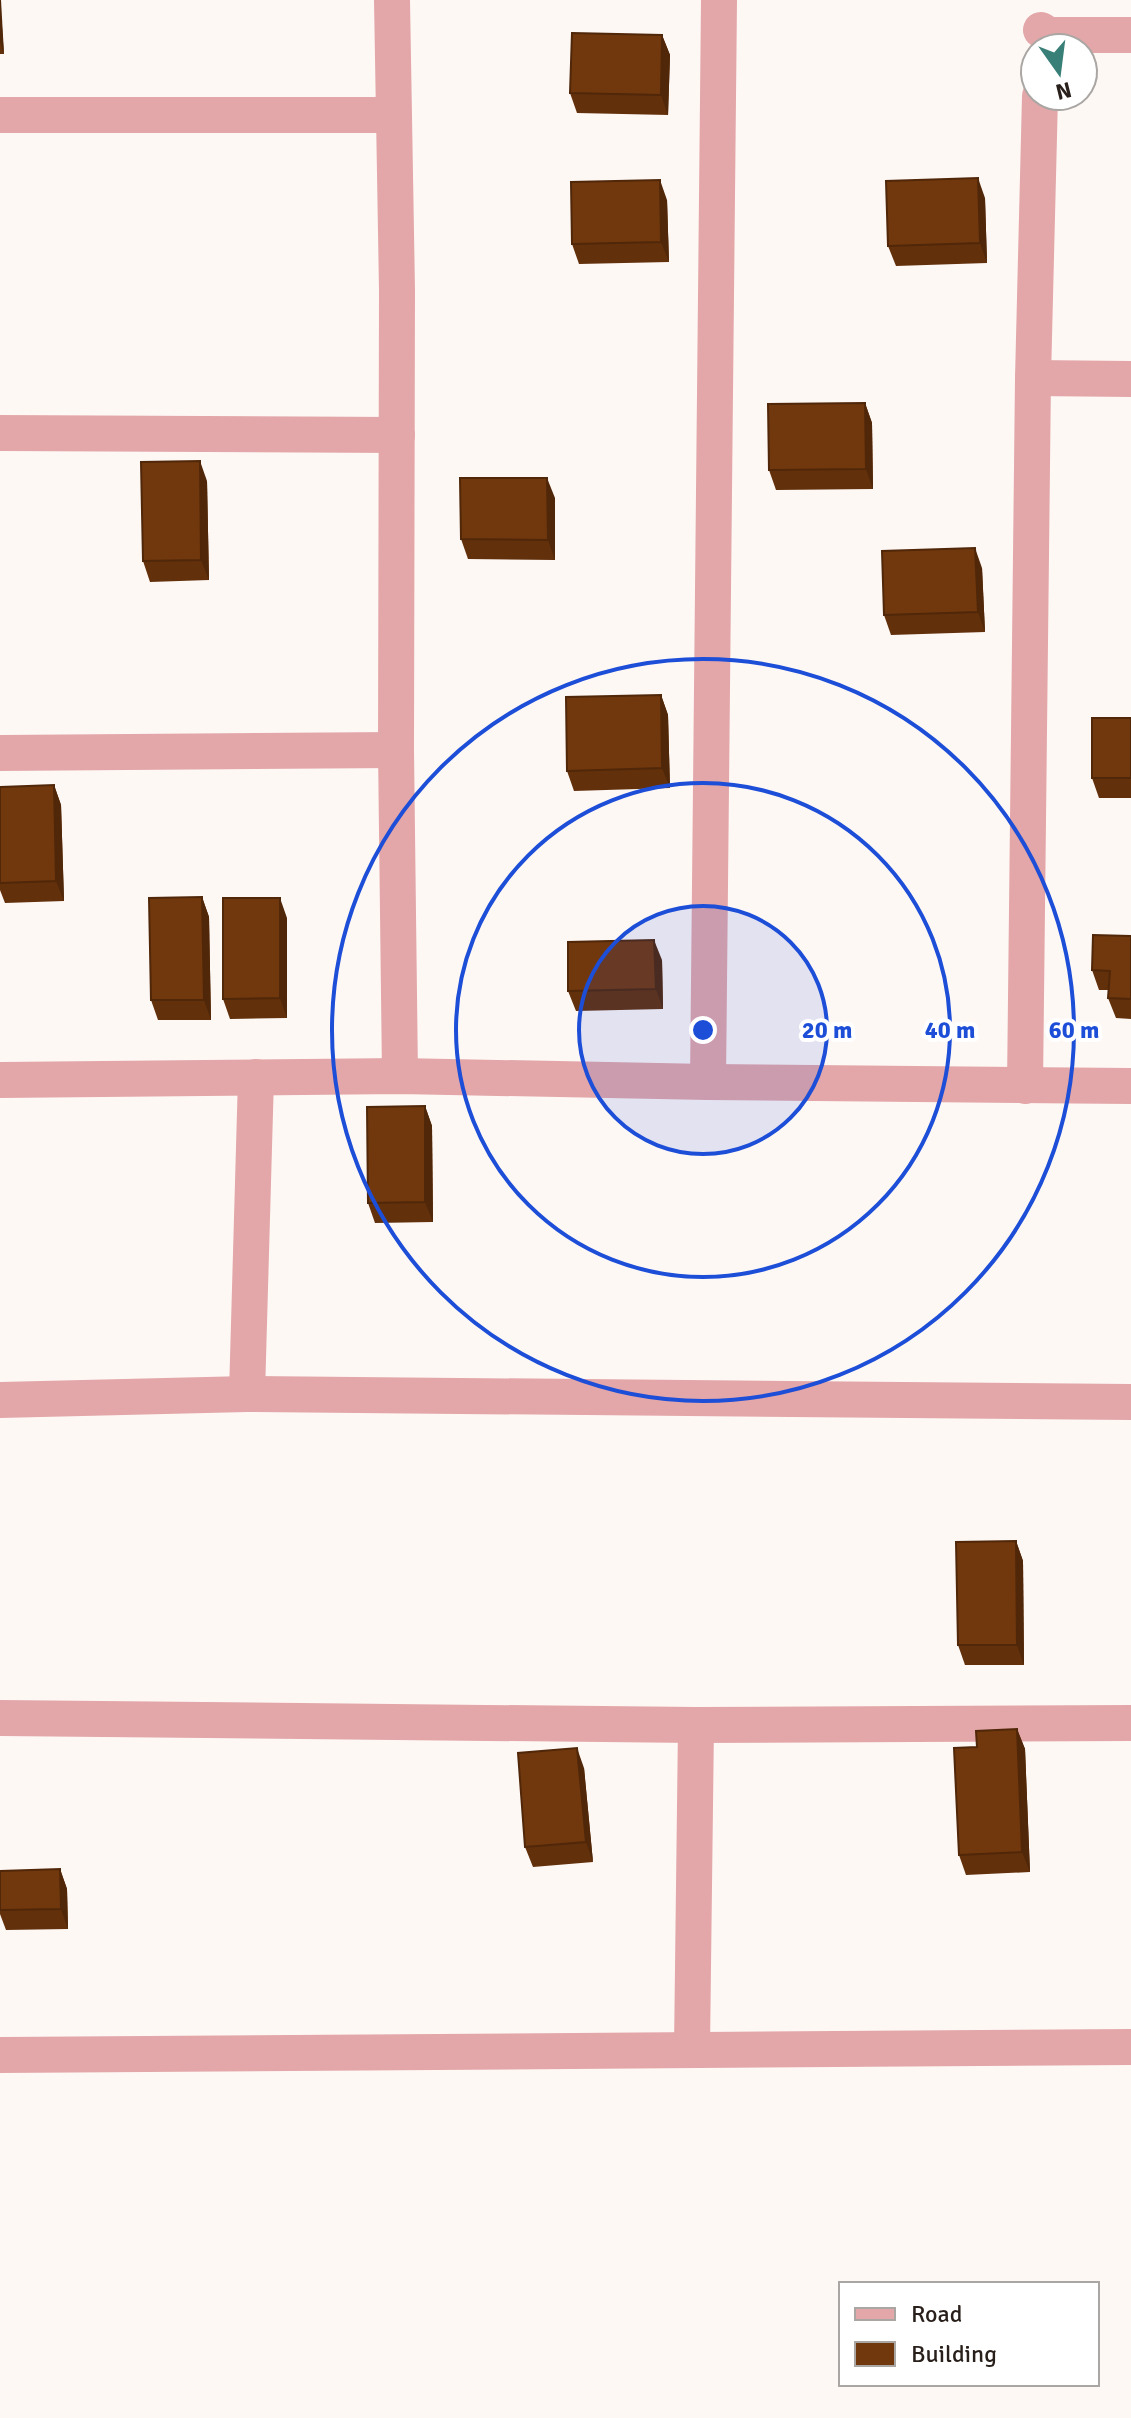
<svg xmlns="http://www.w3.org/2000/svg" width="1131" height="2418" font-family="Signika,sans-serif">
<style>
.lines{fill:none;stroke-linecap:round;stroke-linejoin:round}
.minor{stroke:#e3a7a9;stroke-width:36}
.wall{fill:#62300b}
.shaded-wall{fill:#502709}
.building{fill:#72380d;stroke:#502709;stroke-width:2}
.ring{fill:none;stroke:#1d4ed8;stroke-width:4}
.centre{fill:#1d4ed8;stroke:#fff;stroke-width:4}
.ring-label{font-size:24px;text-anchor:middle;font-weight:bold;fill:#1d4ed8;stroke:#fff;stroke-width:8;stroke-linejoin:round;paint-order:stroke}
</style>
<rect width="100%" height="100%" fill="#fef8f5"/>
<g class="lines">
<g class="minor">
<path d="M 392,0 L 397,290 L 396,750 L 400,1076"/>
<path d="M 1041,30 L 1049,35 L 1131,35"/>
<path d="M 0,115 L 393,115"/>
<path d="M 1033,378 L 1131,379"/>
<path d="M 0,433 L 397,435"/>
<path d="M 0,753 L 396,750"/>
<path d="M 0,1080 L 400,1076 L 708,1082 L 1131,1086"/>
<path d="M 708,1082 L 719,0"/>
<path d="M 1025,1086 L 1033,378 L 1040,96"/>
<path d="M 247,1394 L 256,1077"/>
<path d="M 0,1400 L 247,1394 L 1131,1402"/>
<path d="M 0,1718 L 696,1725 L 1131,1723"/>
<path d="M 692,2049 L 696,1725"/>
<path d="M 0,2055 L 1131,2047"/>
</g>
</g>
<g class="wall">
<path d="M 0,0 L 4,54 L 0,54 Z"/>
<path d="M 662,35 L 670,55 L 668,115 L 577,113 L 570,93 Z"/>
<path d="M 985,198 L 987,263 L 896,266 L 888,246 Z"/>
<path d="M 667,200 L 669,262 L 579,264 L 572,244 Z"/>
<path d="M 865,403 L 872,423 L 873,489 L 776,490 L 769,470 Z"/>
<path d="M 207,481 L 209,580 L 150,582 L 143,561 Z"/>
<path d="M 555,498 L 555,560 L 468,559 L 461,539 Z"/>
<path d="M 982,568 L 985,632 L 891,635 L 884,615 Z"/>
<path d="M 661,695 L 668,715 L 670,788 L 574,791 L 567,771 Z"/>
<path d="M 1131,718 L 1131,798 L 1099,798 L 1092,778 Z"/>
<path d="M 54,785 L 61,805 L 64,901 L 5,903 L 0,890 L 0,787 Z"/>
<path d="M 202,897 L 209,917 L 211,1020 L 158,1020 L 151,1000 Z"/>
<path d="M 287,918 L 287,1018 L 230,1019 L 223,999 Z"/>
<path d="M 1131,936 L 1131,1019 L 1116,1018 L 1108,998 L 1109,990 L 1099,990 L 1092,970 Z"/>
<path d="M 662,960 L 663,1009 L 576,1011 L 568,991 Z"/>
<path d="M 425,1106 L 432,1126 L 433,1222 L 375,1223 L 368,1203 Z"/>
<path d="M 1016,1541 L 1023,1561 L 1024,1665 L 965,1665 L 958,1645 Z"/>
<path d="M 1017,1729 L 1025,1749 L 1030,1872 L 966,1875 L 959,1855 L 977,1747 Z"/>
<path d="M 584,1768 L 593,1862 L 533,1867 L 525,1847 Z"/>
<path d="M 60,1869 L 67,1889 L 68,1929 L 6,1930 L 0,1914 L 0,1871 Z"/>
</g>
<g class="shaded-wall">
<path d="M 0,0 L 1,0 L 4,54 L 0,42 Z"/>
<path d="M 662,35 L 670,55 L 668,115 L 661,95 Z"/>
<path d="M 978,178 L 985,198 L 987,263 L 980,243 Z"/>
<path d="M 660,180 L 667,200 L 669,262 L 661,242 Z"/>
<path d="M 865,403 L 872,423 L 873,489 L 866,469 Z"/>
<path d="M 200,461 L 207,481 L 209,580 L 201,560 Z"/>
<path d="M 547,478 L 555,498 L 555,560 L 548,540 Z"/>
<path d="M 975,548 L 982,568 L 985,632 L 978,612 Z"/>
<path d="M 661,695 L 668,715 L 670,788 L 662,768 Z"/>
<path d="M 54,785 L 61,805 L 64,901 L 56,881 Z"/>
<path d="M 202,897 L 209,917 L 211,1020 L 204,1000 Z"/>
<path d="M 280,898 L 287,918 L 287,1018 L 280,998 Z"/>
<path d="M 654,940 L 662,960 L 663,1009 L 656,989 Z"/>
<path d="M 425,1106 L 432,1126 L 433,1222 L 425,1202 Z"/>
<path d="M 1016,1541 L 1023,1561 L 1024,1665 L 1017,1645 Z"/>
<path d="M 1017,1729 L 1025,1749 L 1030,1872 L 1022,1852 Z"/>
<path d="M 577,1748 L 584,1768 L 593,1862 L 586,1842 Z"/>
<path d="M 60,1869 L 67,1889 L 68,1929 L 61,1909 Z"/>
</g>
<g class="building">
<path d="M 572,33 L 662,35 L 661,95 L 570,93 Z"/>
<path d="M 978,178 L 980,243 L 888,246 L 886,181 Z"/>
<path d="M 660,180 L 661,242 L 572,244 L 571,182 Z"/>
<path d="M 865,403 L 866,469 L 769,470 L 768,404 Z"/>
<path d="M 200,461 L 201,560 L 143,561 L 141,462 Z"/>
<path d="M 460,478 L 547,478 L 548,540 L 461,539 Z"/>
<path d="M 975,548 L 978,612 L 884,615 L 882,551 Z"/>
<path d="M 661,695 L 662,768 L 567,771 L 566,697 Z"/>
<rect x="1092" y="718" width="39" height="60"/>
<path d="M 54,785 L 56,881 L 0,883 L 0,787 Z"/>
<path d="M 202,897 L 204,1000 L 151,1000 L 149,898 Z"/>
<path d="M 223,898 L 280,898 L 280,998 L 223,999 Z"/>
<path d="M 1093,935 L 1131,936 L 1131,999 L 1108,998 L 1110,971 L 1092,970 Z"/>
<path d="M 654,940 L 656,989 L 568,991 L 568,942 Z"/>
<path d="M 425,1106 L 425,1202 L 368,1203 L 367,1107 Z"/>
<path d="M 1016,1541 L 1017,1645 L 958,1645 L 956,1542 Z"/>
<path d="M 1017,1729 L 1022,1852 L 959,1855 L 954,1748 L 977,1747 L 976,1731 Z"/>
<path d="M 577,1748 L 586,1842 L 525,1847 L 518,1753 Z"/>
<path d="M 60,1869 L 61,1909 L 0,1910 L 0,1871 Z"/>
</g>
<circle cx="703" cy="1030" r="124" fill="#1d4ed8" fill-opacity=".12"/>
<g class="ring">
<circle cx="703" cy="1030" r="124"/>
<circle cx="703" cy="1030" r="247"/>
<circle cx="703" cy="1030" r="371"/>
</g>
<circle cx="703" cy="1030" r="12" class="centre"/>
<g class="ring-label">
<text x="827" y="1038">20 m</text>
<text x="950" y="1038">40 m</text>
<text x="1074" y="1038">60 m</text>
</g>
<rect x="839" y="2282" width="260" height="104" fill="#ffffff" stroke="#a9a6a4" stroke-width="2"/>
<rect x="855" y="2308" width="40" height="12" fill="#e3a7a9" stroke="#a9a6a4" stroke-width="2"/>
<text x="911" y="2322" font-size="24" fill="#29201b">Road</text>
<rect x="855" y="2342" width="40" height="24" fill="#72380d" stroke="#a9a6a4" stroke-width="2"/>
<text x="911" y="2362" font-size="24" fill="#29201b">Building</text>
<g transform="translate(1059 72) rotate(166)"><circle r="38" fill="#ffffff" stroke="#a9a6a4" stroke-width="2"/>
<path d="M0-6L14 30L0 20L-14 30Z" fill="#387f77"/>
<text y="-12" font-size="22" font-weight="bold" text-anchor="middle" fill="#29201b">N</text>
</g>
</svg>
